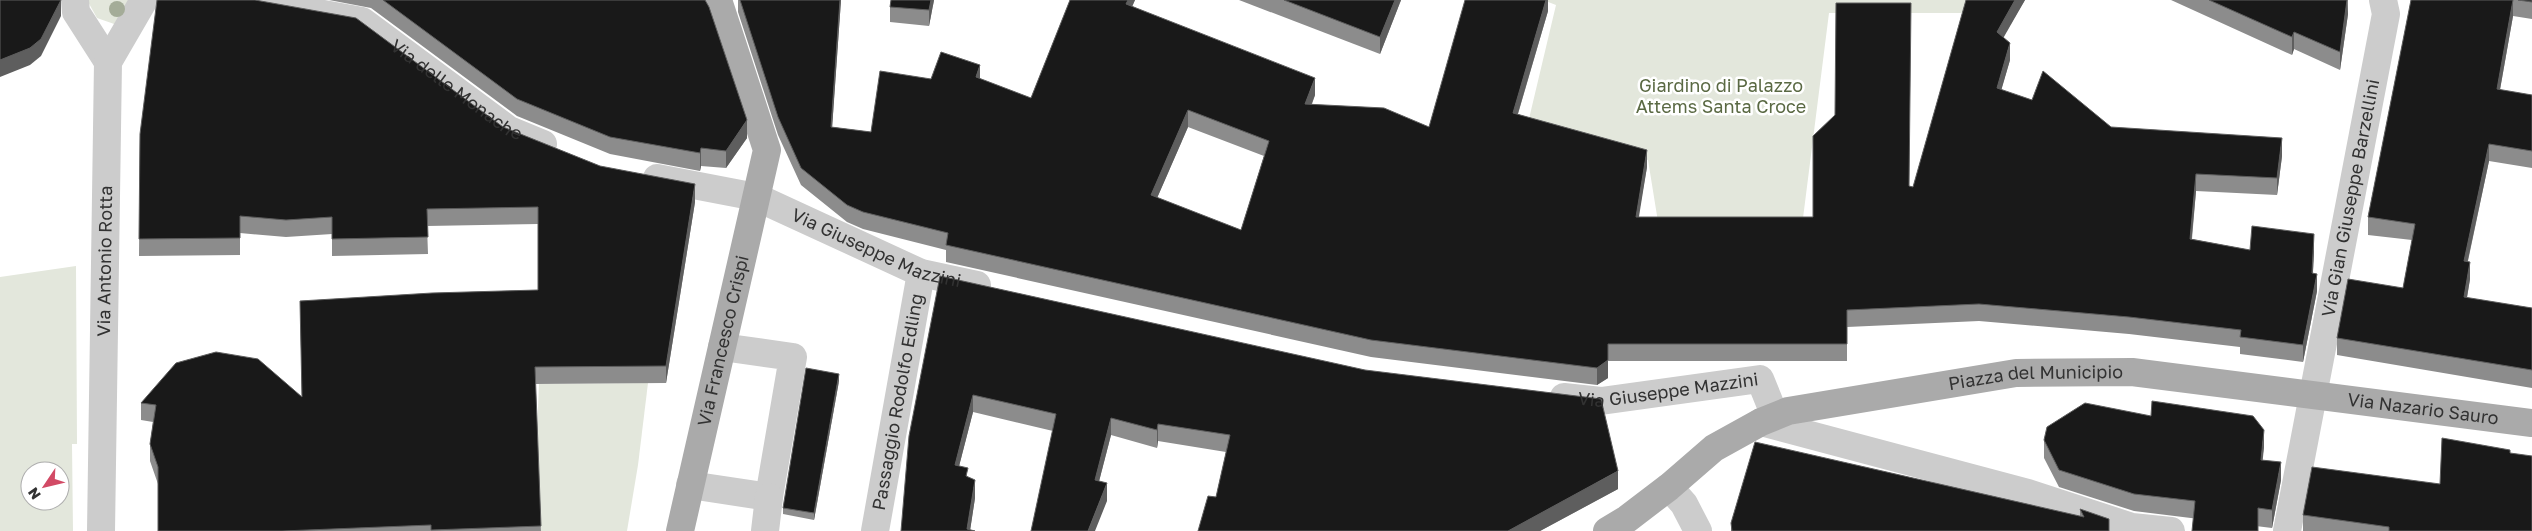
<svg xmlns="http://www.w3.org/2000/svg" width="2532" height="531" font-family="'Golos Text',sans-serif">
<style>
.green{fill:#e3e7dc;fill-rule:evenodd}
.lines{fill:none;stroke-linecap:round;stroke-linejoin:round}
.minor{stroke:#ccc;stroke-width:28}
.major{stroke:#aaa;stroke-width:28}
.tree{fill:#a4ac98}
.wall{fill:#8c8c8c;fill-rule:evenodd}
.shaded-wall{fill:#5e5e5e}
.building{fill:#191919;stroke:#5e5e5e;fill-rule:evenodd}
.labels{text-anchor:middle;stroke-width:5;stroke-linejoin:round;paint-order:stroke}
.park-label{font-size:18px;fill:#5a6943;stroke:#fff}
.street-label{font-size:18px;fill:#323232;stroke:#fff}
</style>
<rect width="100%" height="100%" fill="#fff"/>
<g class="green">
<path d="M 87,0 L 132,0 L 117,25 L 97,18 Z"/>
<path d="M 1543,0 L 1967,0 L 1963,13 L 1829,13 L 1802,226 L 1659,228 L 1648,160 L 1528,123 L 1556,5 Z"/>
<path d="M 76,266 L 77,444 L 72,444 L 73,531 L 0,531 L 0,277 ZM 30,471 L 60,471 L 60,501 L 30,501 Z"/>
<path d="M 648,383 L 638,465 L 627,531 L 541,531 L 537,433 L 539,384 Z"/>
</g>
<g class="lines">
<g class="minor">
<path d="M 75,0 L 76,12 L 108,62"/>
<path id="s1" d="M 247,0 L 362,21 L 509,130 L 543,144"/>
<path id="s2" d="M 657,178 L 756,197 L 921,273 L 977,285"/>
<path id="s3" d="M 1564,397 L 1601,401 L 1760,379 L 1775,416"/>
<path d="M 1761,422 L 2028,493 L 2132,527 L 2171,531"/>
<path d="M 690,485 L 769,497 L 793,357 L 722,347"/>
<path d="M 1669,487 L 1684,504 L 1698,531"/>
<path id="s4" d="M 101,531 L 108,62 L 144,0"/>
<path d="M 765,531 L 769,497"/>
<path id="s5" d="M 875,531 L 921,273"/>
<path id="s6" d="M 2287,531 L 2386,14 L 2383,0"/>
</g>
<g class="major">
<path id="s7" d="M 680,531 L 767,150 L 718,0"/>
<path id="s8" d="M 1607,531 L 1627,519 L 1669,487 L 1714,448 L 1761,422 L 1788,411 L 2016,373 L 2132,372 L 2532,423"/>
</g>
</g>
<circle class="tree" cx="117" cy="9" r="8"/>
<g class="wall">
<path d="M 329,0 L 705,0 L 747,138 L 726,168 L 701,166 L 700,171 L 610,154 L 517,116 L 371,8 Z"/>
<path d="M 738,0 L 841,0 L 832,127 L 871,132 L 931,79 L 980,79 L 1031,98 L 1070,0 L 1135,0 L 1132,6 L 1315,95 L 1312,104 L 1429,127 L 1548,0 L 1548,11 L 1518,114 L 1647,167 L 1638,217 L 1813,217 L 1909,186 L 1913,187 L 1966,0 L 2025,0 L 2003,37 L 2010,60 L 2001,90 L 2111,127 L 2282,156 L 2277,195 L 2196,191 L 2192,239 L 2250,250 L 2314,251 L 2313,273 L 2317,291 L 2303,362 L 2240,354 L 2240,347 L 2129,334 L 1979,321 L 1847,327 L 1847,361 L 1608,361 L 1608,378 L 1597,385 L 1371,357 L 946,262 L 946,250 L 863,229 L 847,222 L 801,185 L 778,135 L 738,12 ZM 1188,127 L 1264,156 L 1241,230 L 1157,198 Z"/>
<path d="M 891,0 L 934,0 L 929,26 L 890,22 L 890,7 Z"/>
<path d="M 1239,0 L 1401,0 L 1380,54 Z"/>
<path d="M 2171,0 L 2348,0 L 2348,14 L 2340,70 L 2294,49 L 2292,55 Z"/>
<path d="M 2411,0 L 2532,0 L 2532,19 L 2513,16 L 2500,90 L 2532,95 L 2532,168 L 2489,161 L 2468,261 L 2470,279 L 2467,298 L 2532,308 L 2532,388 L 2337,355 L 2337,338 L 2403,288 L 2412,240 L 2368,235 L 2368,217 Z"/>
<path d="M 503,127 L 600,166 L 695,202 L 666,383 L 535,384 L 541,531 L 158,531 L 158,484 L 150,461 L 150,444 L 153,422 L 141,420 L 141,403 L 302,397 L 300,301 L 538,290 L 538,224 L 427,226 L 428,254 L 332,256 L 332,234 L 286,237 L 240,233 L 240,255 L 139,256 L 140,134 Z"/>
<path d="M 940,276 L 1618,489 L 1540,531 L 1198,531 L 1216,497 L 1226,452 L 1158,441 L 1157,448 L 1111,435 L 1099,481 L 1107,501 L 1053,431 L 973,412 L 959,466 L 968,477 L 975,498 L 970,530 L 901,531 Z"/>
<path d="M 839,381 L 814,520 L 783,514 L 783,508 Z"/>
<path d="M 2044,440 L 2264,447 L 2262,460 L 2281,480 L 2272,528 L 2134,511 L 2059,487 L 2044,458 Z"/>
<path d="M 2510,453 L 2532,531 L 2303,531 L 2303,515 L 2440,484 Z"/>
<path d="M 2080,509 L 2109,531 L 1731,531 L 1731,523 L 2080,516 Z"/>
</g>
<g class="shaded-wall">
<path d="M 61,0 L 61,16 L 41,56 L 30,65 L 0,77 L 0,60 Z"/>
<path d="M 840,0 L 841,0 L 831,144 L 831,127 Z"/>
<path d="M 931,0 L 934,0 L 929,26 L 929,10 Z"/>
<path d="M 1128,0 L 1135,0 L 1126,21 L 1126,4 Z"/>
<path d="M 1395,0 L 1401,0 L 1380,54 L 1380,37 Z"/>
<path d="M 1546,0 L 1548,0 L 1548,11 L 1513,130 L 1513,113 Z"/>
<path d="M 2015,0 L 2025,0 L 1997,49 L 1997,32 Z"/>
<path d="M 2347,0 L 2348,14 L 2340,70 L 2340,52 Z"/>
<path d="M 2513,0 L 2513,16 L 2497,106 L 2497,89 Z"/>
<path d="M 2294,32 L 2294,49 L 2292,55 L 2292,37 Z"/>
<path d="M 2010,43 L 2010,60 L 1997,105 L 1997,88 Z"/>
<path d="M 980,65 L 980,82 L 976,77 Z"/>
<path d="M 1315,78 L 1315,95 L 1305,121 L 1305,104 Z"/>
<path d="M 1188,110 L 1188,127 L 1151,212 L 1151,195 Z"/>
<path d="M 747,120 L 747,138 L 726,168 L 726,151 Z"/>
<path d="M 2282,138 L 2282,156 L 2277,195 L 2277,178 Z"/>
<path d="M 2489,144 L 2489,161 L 2464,278 L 2464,261 Z"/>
<path d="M 701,148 L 701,166 L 700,171 L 700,153 Z"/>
<path d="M 1647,150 L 1647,167 L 1636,235 L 1636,217 Z"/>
<path d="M 2196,174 L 2196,191 L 2190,256 L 2190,239 Z"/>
<path d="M 695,184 L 695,202 L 666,383 L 666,366 Z"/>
<path d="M 2314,234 L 2314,251 L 2312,290 L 2312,273 Z"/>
<path d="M 2470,262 L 2470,279 L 2464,314 L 2464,297 Z"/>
<path d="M 2317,274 L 2317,291 L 2303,362 L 2303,345 Z"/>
<path d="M 1608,360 L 1608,378 L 1597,385 L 1597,368 Z"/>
<path d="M 839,374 L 839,381 L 814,520 L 814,513 Z"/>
<path d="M 973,395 L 973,412 L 955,482 L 955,465 Z"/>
<path d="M 1111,418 L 1111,435 L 1095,497 L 1095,480 Z"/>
<path d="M 1158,424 L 1158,441 L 1157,448 L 1157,430 Z"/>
<path d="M 2264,430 L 2264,447 L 2261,477 L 2261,460 Z"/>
<path d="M 2281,462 L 2281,480 L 2272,528 L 2272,510 Z"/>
<path d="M 1618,471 L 1618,489 L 1540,531 L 1508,531 Z"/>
<path d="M 975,480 L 975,498 L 970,531 L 967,531 Z"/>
<path d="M 1107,483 L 1107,501 L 1095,531 L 1088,531 Z"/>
</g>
<g class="building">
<path d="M 0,0 L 61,0 L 41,39 L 30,48 L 0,60 Z"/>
<path d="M 157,0 L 255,0 L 356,18 L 503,127 L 600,166 L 695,184 L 666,366 L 535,367 L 541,526 L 431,530 L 431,525 L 282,531 L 158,531 L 158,467 L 150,444 L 156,405 L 141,403 L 176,363 L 216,352 L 258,359 L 302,397 L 300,301 L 432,293 L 538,290 L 538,207 L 427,209 L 428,237 L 332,239 L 332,217 L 286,220 L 240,216 L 240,238 L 139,239 L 140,134 Z"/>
<path d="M 383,0 L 705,0 L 709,7 L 747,120 L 726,151 L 701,148 L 700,153 L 610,137 L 517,99 Z"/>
<path d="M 740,0 L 840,0 L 831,127 L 871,132 L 880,71 L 931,79 L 941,52 L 980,65 L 976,77 L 1031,98 L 1070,0 L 1128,0 L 1126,4 L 1315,78 L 1305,104 L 1384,108 L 1429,127 L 1465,0 L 1546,0 L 1513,113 L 1647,150 L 1636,217 L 1813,217 L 1813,136 L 1835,115 L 1836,3 L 1911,3 L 1909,186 L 1913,187 L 1966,0 L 2015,0 L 1997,32 L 2010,43 L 1997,88 L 2032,100 L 2043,71 L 2111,127 L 2282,138 L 2277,178 L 2196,174 L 2190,239 L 2250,250 L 2252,226 L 2314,234 L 2312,273 L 2317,274 L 2303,345 L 2240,337 L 2241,330 L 2129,317 L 1979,304 L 1847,310 L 1847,344 L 1608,344 L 1608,360 L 1597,368 L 1371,340 L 946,245 L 948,233 L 863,212 L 847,205 L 801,168 L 778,117 ZM 1188,110 L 1269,141 L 1241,230 L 1151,195 Z"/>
<path d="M 891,0 L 931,0 L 929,10 L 890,7 Z"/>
<path d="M 1284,0 L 1395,0 L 1380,37 Z"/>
<path d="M 2209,0 L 2347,0 L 2340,52 L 2294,32 L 2292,37 Z"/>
<path d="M 2411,0 L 2513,0 L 2497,89 L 2532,95 L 2532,151 L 2489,144 L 2464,261 L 2470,262 L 2464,297 L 2532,308 L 2532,370 L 2337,338 L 2348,279 L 2403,288 L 2415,224 L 2368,217 Z"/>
<path d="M 2518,0 L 2532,0 L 2532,2 Z"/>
<path d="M 940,276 L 1365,370 L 1601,399 L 1618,471 L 1508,531 L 1198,531 L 1208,496 L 1216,497 L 1230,435 L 1158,424 L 1157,430 L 1111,418 L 1095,480 L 1107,483 L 1088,531 L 1031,531 L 1056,414 L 973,395 L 955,465 L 968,468 L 966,476 L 975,480 L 967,529 L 975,531 L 901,531 L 909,436 Z"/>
<path d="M 806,368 L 839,374 L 814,513 L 783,508 Z"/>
<path d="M 2152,401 L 2253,416 L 2264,430 L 2261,460 L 2281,462 L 2272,510 L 2258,508 L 2258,531 L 2192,531 L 2195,501 L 2134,494 L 2059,470 L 2044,440 L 2047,427 L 2085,403 L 2151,416 Z"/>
<path d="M 2442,438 L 2510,450 L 2510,453 L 2532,456 L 2532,531 L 2389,531 L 2389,527 L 2303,515 L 2312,467 L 2440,484 Z"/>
<path d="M 1755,442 L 2084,517 L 2080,509 L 2109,519 L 2109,531 L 1732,531 L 1731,523 Z"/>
</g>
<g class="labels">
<g class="park-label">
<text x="1721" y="92">Giardino di Palazzo<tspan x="1721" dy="21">Attems Santa Croce</tspan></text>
</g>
<g class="street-label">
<text dy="6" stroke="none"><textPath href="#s1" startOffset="234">Via delle Monache</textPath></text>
<text dy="6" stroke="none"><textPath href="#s6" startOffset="339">Via Gian Giuseppe Barzellini</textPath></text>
<text dy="6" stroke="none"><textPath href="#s2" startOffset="232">Via Giuseppe Mazzini</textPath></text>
<text dy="6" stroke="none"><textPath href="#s4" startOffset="270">Via Antonio Rotta</textPath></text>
<text dy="6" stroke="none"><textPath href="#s7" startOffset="195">Via Francesco Crispi</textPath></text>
<text dy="6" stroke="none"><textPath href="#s8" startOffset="469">Piazza del Municipio</textPath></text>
<text dy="6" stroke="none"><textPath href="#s3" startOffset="105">Via Giuseppe Mazzini</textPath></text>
<text dy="6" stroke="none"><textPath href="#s5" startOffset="131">Passaggio Rodolfo Edling</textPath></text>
<text dy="6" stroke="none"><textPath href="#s8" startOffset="859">Via Nazario Sauro</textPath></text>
</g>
</g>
<g transform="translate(45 486) rotate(235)"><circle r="24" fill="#ffffff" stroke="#adadad"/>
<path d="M0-4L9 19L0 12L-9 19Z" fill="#d24a65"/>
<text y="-8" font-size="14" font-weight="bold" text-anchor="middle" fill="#323232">N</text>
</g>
</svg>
